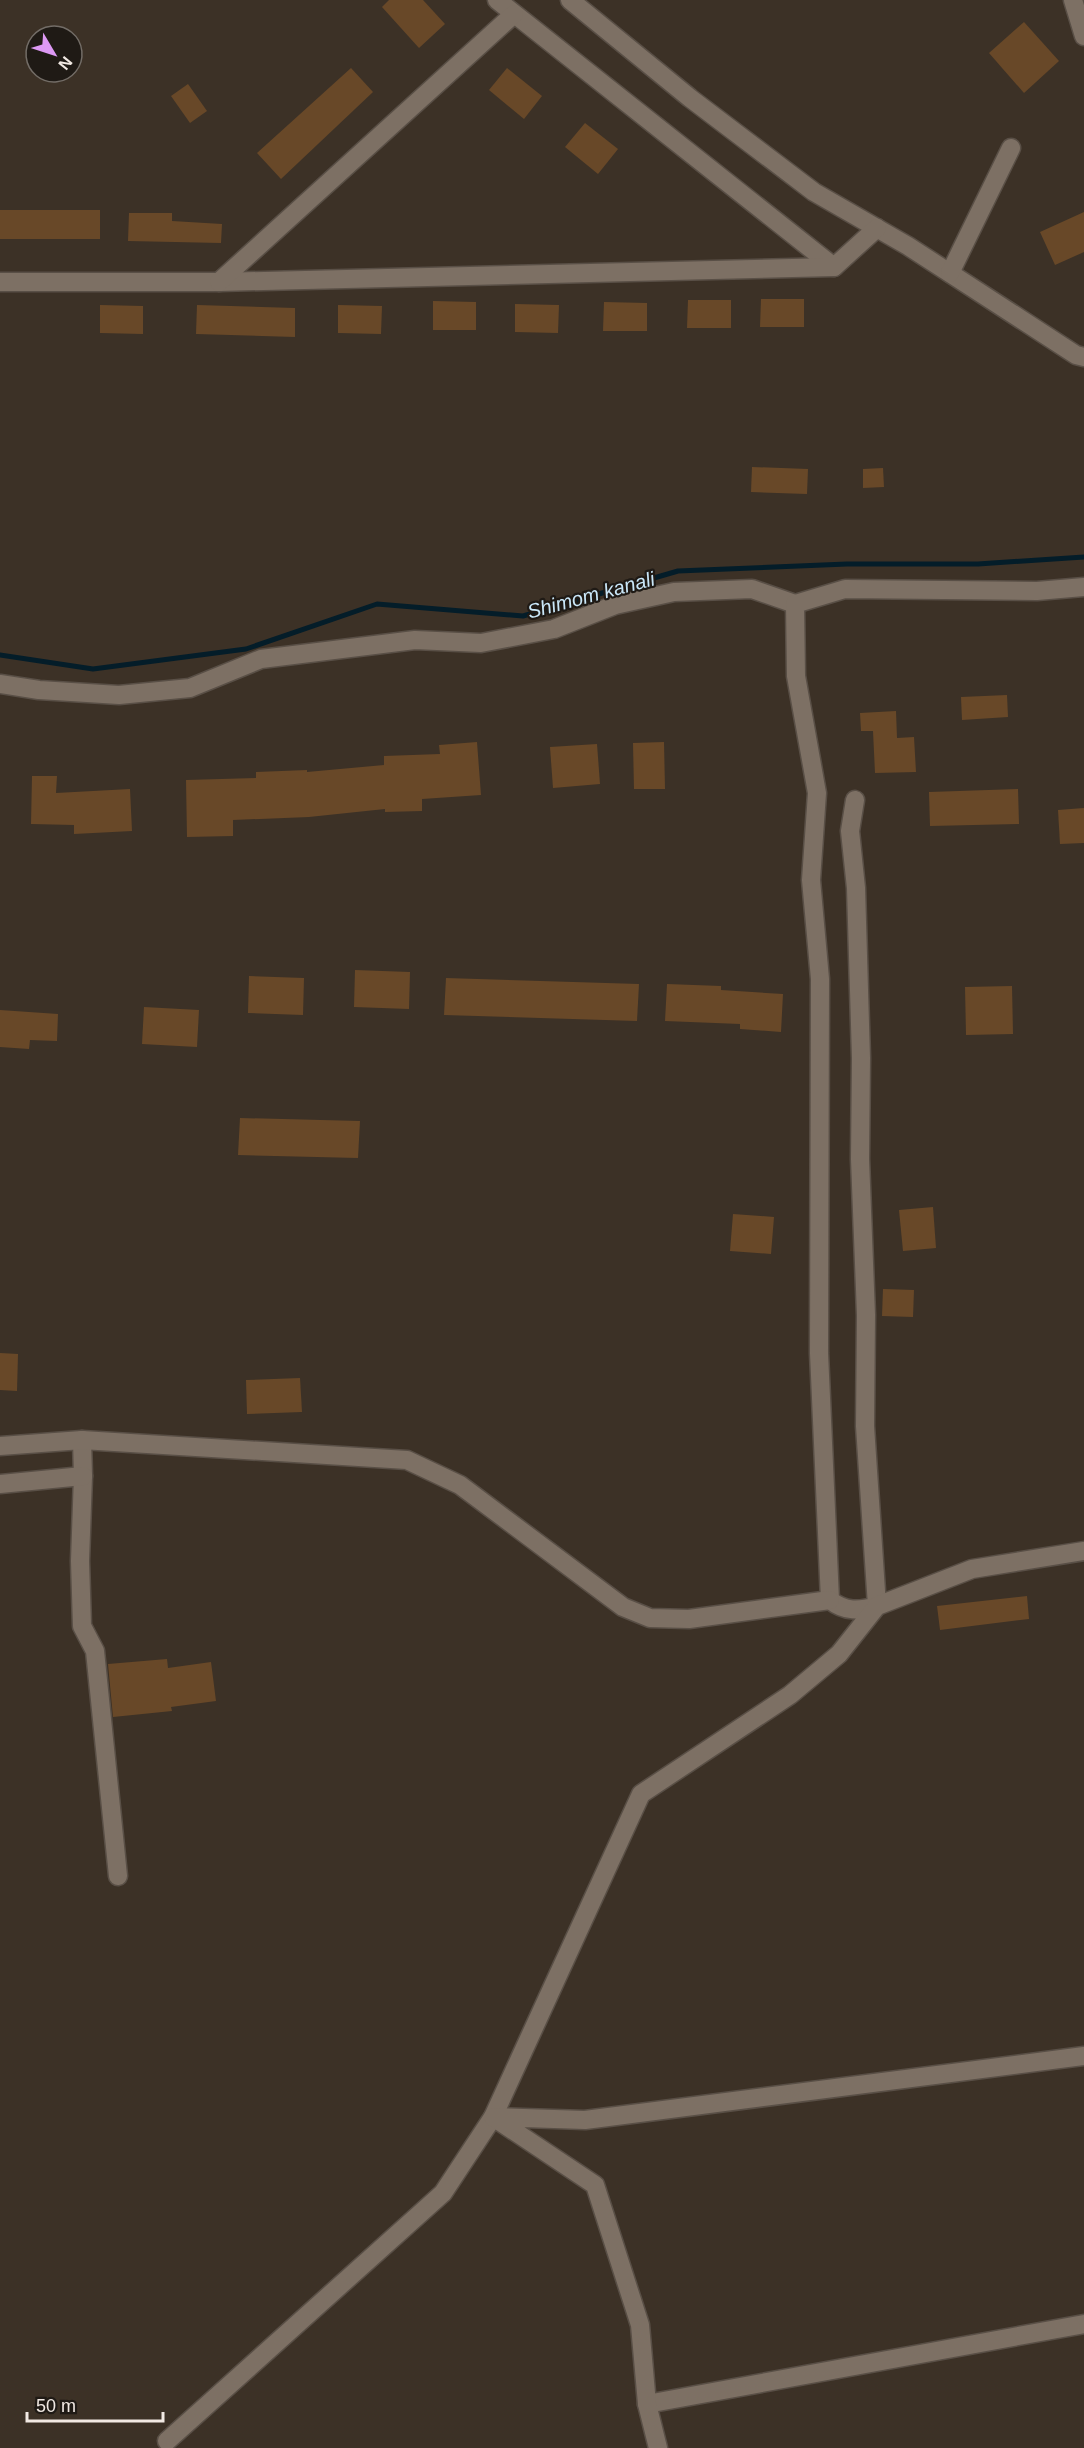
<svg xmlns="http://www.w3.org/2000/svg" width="1084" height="2448" font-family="Helvetica,sans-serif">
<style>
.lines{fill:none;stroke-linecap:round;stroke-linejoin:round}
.stream{stroke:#041d29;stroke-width:5}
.building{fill:#684828}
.minor-casing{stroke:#594f46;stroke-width:21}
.minor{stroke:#7d7064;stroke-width:18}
.labels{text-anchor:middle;stroke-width:4.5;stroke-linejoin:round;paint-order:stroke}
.water-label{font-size:20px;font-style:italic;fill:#cae7f8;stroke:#1f1a15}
</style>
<rect width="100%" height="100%" fill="#3c3126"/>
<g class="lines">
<path class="stream" d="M 0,655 L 93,669 L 246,649 L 377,604 L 523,616 L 678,571 L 847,564 L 978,564 L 1084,557"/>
</g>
<g class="building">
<path d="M 389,0 L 423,0 L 445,24 L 419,48 L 382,7 Z"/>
<path d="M 1024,22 L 1059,61 L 1024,93 L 989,53 Z"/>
<path d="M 351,68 L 373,92 L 281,179 L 257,153 Z"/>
<path d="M 507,68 L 542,96 L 524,119 L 489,90 Z"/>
<path d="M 188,84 L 207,111 L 190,123 L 171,96 Z"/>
<path d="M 585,123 L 618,149 L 598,174 L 565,147 Z"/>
<rect x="0" y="210" width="100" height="29"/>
<path d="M 1084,212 L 1084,252 L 1055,265 L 1040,232 Z"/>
<path d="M 129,213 L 172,213 L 172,221 L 222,224 L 221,243 L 128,241 Z"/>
<path d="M 761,299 L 804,299 L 804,327 L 760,327 Z"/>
<path d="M 688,300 L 731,300 L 731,328 L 687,328 Z"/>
<path d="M 433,301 L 476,302 L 476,330 L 433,330 Z"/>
<path d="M 604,302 L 647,303 L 647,331 L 603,331 Z"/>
<path d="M 515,304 L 559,305 L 558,333 L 515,332 Z"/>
<path d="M 100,305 L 143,306 L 143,334 L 100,333 Z"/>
<path d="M 197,305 L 295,308 L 295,337 L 196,334 Z"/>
<path d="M 338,305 L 382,306 L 381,334 L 338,333 Z"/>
<path d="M 752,467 L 808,469 L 807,494 L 751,492 Z"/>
<path d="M 883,468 L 884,487 L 863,488 L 863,469 Z"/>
<path d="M 1007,695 L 1008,717 L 962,720 L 961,697 Z"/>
<path d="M 896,711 L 897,738 L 914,737 L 916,772 L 875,773 L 873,731 L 861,731 L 860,713 Z"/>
<path d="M 477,742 L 481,795 L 422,799 L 422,811 L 385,812 L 385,809 L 309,817 L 233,820 L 233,836 L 187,837 L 186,780 L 256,778 L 256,772 L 307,770 L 307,772 L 384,765 L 384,756 L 440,754 L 439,745 Z"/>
<path d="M 664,742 L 665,789 L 634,789 L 633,743 Z"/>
<path d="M 597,744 L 600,784 L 553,788 L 550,747 Z"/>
<path d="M 32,776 L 57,776 L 56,793 L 130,789 L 132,831 L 74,834 L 74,825 L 31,824 Z"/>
<path d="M 1018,789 L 1019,824 L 930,826 L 929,792 Z"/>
<path d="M 1084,808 L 1084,843 L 1060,844 L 1058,810 Z"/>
<path d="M 355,970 L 410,972 L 409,1009 L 354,1007 Z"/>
<path d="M 249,976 L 304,978 L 303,1015 L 248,1013 Z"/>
<path d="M 446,978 L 639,984 L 637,1021 L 444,1015 Z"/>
<path d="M 667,984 L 721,986 L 721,990 L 783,994 L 781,1032 L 740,1029 L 740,1024 L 665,1021 Z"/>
<path d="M 1012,986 L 1013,1034 L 966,1035 L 965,987 Z"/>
<path d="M 144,1007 L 199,1010 L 197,1047 L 142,1044 Z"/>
<path d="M 0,1010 L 58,1014 L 57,1041 L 30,1040 L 29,1049 L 0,1047 Z"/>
<path d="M 240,1118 L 360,1121 L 358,1158 L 238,1155 Z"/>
<path d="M 933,1207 L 936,1248 L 903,1251 L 899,1210 Z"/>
<path d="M 733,1214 L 774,1217 L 771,1254 L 730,1251 Z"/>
<path d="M 883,1289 L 914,1290 L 913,1317 L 882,1316 Z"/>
<path d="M 0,1353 L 18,1354 L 17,1391 L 0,1390 Z"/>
<path d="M 300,1378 L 302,1412 L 247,1414 L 246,1380 Z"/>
<path d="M 1027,1596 L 1029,1619 L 940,1630 L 937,1606 Z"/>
<path d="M 167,1659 L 168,1668 L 211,1662 L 216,1701 L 171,1707 L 172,1711 L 113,1717 L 108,1664 Z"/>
</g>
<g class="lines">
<g class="minor-casing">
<g id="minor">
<path d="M 497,0 L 834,267"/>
<path d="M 570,0 L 690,98 L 814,192 L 908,246 L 1076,355 L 1084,357"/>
<path d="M 1073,0 L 1084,36"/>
<path d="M 950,273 L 1011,148"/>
<path d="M 0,282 L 219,282 L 834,267 L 877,228"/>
<path d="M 219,282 L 514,14"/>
<path d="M 0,684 L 39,690 L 119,695 L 190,688 L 261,659 L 415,640 L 481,643 L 554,629 L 615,605 L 674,592 L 752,589 L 795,604"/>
<path d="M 855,800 L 850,831 L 856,888 L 861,1058 L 860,1159 L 866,1315 L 865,1426 L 877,1606 C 859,1611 845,1612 830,1600 L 819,1353 L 820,979 L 811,880 L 817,793 L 796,676 L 795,604 L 845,589 L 1037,591 L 1084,587"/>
<path d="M 82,1440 L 83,1476 L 80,1561 L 82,1626 L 95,1651 L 118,1876"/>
<path d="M 0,1446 L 82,1440 L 407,1460 L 460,1485 L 623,1607 L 650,1618 L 689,1619 L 830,1600"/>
<path d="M 0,1484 L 83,1476"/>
<path d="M 647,2404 L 1084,2324"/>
<path d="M 167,2441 L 443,2193 L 493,2117 L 641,1794 L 790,1695 L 839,1654 L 877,1606 L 972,1569 L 1084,1551"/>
<path d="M 658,2448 L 647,2404 L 640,2325 L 595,2185 L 493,2117 L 585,2120 L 1084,2056"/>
</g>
</g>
<use href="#minor" class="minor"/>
</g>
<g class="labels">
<g class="water-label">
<text transform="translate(591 595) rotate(-15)" y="7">Shimom kanali</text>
</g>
</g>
<g transform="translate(54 54) rotate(129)"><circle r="28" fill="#1f1a15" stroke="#736d67" stroke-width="1.5"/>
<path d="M0-4.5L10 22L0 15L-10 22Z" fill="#dd99f4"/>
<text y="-9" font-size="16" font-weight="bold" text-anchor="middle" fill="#f1e9e3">N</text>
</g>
<path d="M27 2412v9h136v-9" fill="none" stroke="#f1e9e3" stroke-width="3"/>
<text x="36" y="2412" font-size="18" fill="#f1e9e3" stroke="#1f1a15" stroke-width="4.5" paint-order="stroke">50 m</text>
</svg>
